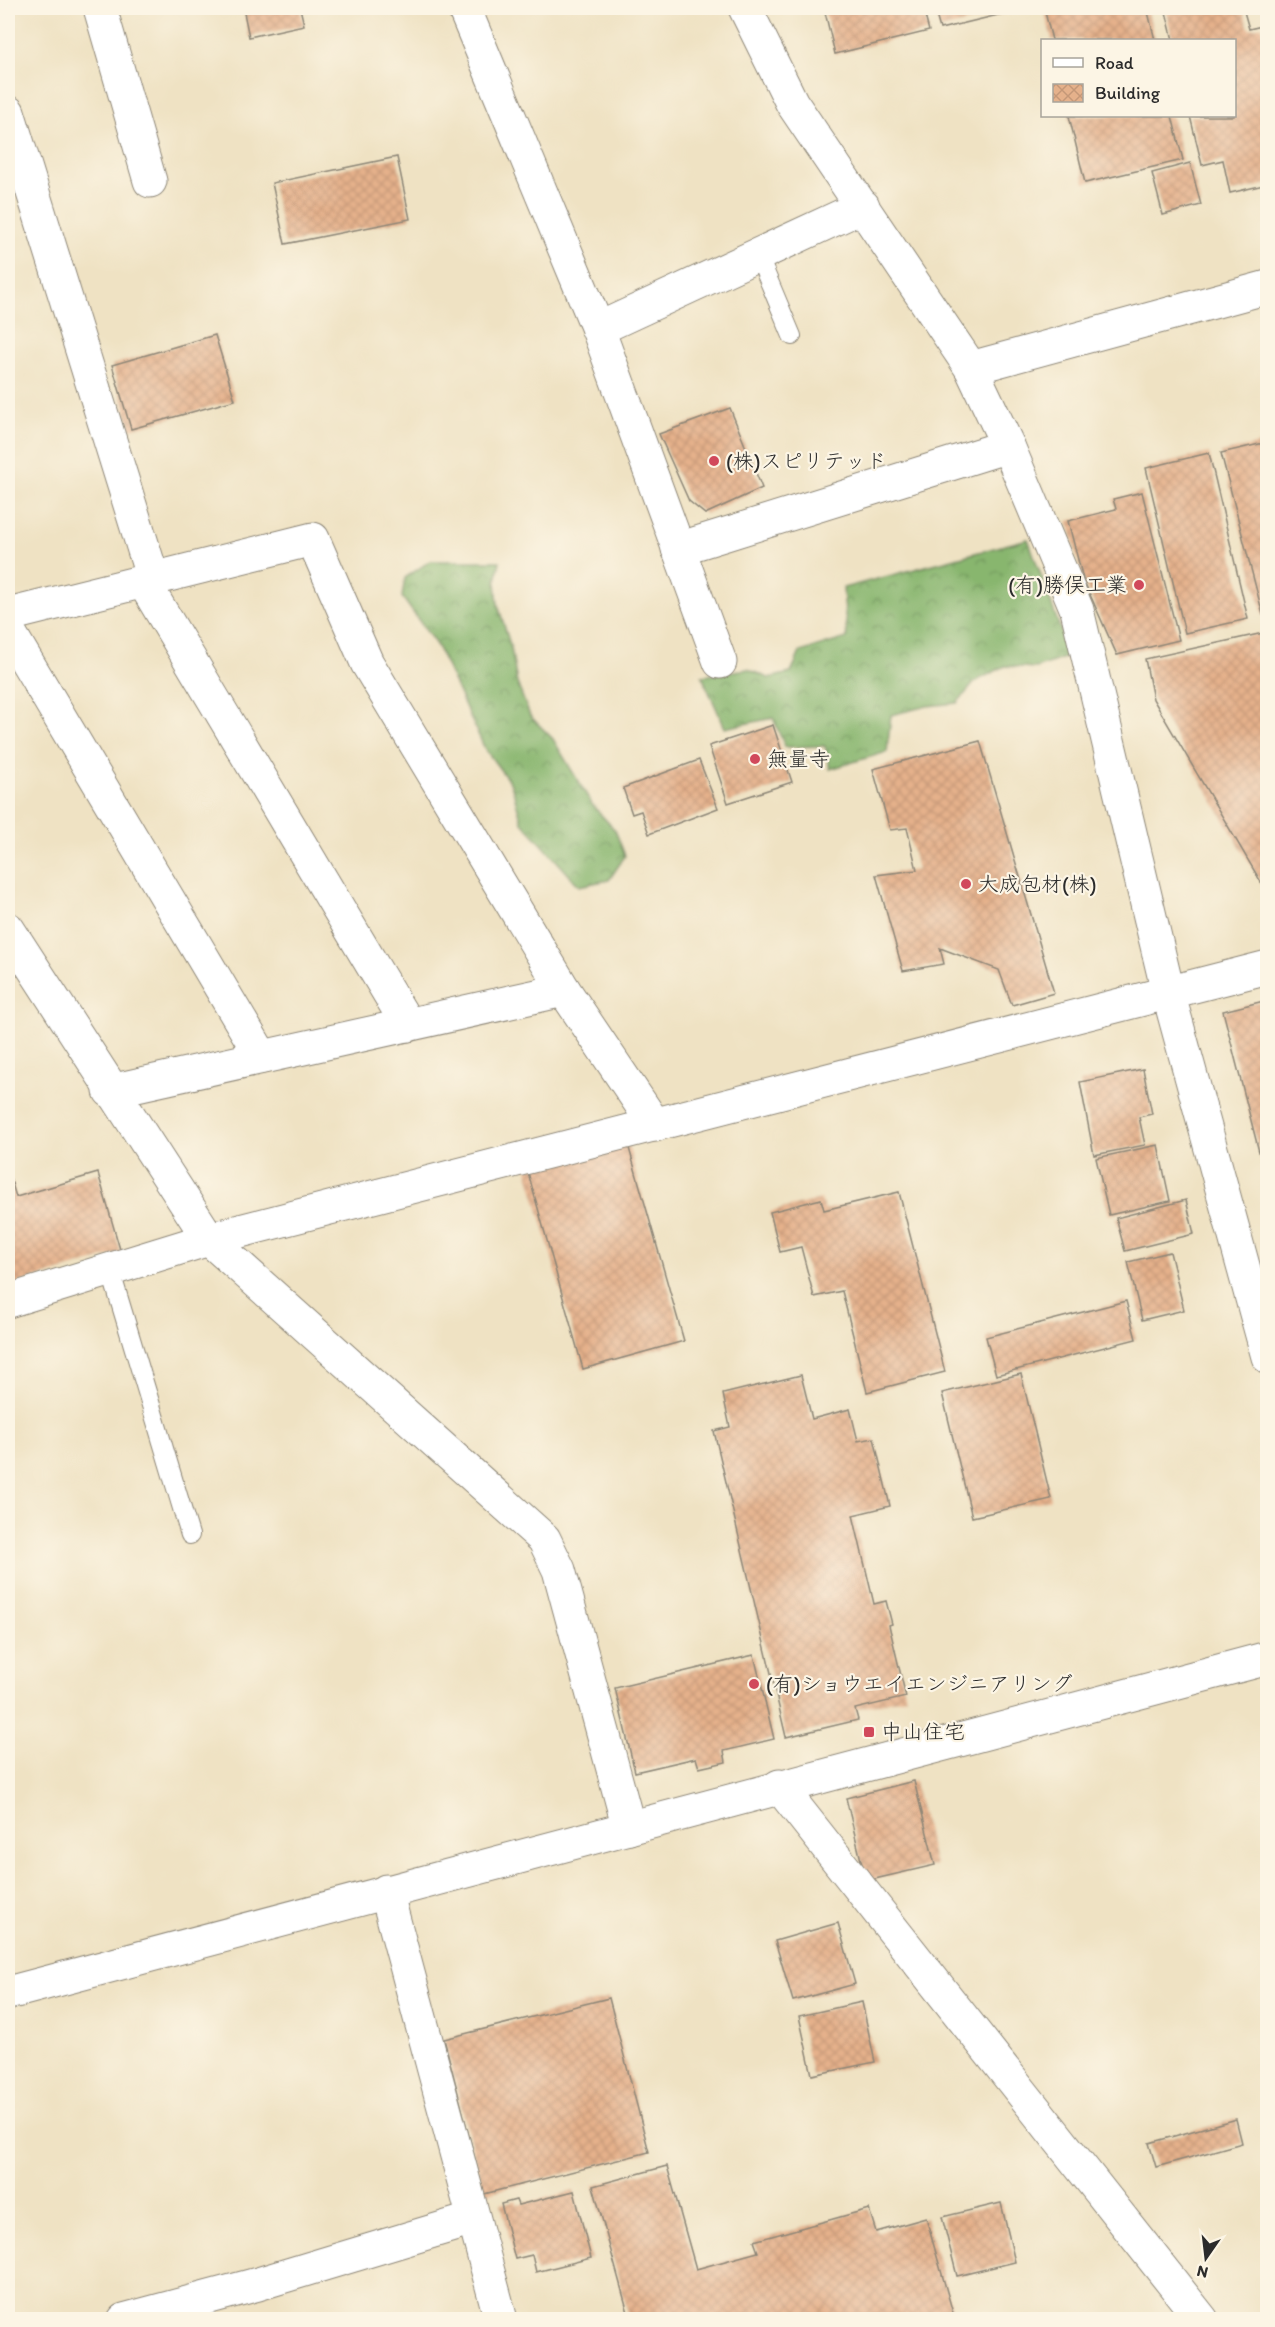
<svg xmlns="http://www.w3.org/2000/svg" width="1275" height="2327" font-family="Itim,'Klee One',sans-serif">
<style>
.forest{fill:url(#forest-crowns);stroke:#5a704c;stroke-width:1.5}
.building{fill:url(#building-cross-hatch)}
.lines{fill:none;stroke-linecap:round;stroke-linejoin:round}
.service-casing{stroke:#8d8677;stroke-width:20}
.minor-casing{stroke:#8d8677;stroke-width:35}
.tertiary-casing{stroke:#8d8677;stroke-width:35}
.service{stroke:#fff;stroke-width:18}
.minor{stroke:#fff;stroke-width:33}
.tertiary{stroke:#fff;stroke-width:33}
.poi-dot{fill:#d1495b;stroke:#fcf5e5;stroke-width:2}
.labels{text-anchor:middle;stroke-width:4.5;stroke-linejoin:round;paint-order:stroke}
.poi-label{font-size:21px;fill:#2b2b2b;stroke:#fcf5e5;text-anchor:start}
</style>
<defs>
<pattern id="forest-crowns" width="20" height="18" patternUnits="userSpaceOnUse" patternTransform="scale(1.5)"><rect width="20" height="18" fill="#88b66e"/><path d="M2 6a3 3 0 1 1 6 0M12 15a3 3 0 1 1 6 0" fill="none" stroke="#6f945b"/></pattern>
<pattern id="building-cross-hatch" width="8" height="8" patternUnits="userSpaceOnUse" patternTransform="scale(1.5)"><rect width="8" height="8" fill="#e5b18b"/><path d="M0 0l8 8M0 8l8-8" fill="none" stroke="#c59878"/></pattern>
</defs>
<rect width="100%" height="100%" fill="#fcf5e5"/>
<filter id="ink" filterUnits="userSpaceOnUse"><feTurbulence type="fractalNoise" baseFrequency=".0167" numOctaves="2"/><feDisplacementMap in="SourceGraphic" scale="12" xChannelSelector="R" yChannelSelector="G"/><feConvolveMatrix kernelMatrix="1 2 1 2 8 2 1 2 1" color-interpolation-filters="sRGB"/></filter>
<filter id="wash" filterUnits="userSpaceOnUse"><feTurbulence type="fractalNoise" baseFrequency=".008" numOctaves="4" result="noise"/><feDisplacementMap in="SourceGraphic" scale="24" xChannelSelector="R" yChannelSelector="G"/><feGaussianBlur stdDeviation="1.35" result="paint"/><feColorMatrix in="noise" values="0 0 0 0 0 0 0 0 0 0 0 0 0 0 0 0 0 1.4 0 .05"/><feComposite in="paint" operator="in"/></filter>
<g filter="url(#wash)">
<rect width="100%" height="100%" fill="#efe2c3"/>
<g class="forest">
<path d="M 1028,539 L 1070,656 L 1036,668 L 1005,666 L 976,681 L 957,703 L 927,706 L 891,715 L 887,752 L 830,769 L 825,746 L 785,747 L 773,718 L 725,728 L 702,676 L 748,669 L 768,678 L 791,673 L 800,652 L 847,638 L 843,588 Z"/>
<path d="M 430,561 L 500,561 L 496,582 L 498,605 L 511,648 L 517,683 L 530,716 L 553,739 L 593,806 L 615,830 L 625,856 L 609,880 L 579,886 L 522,822 L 511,784 L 485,749 L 437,646 L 402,597 L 405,578 Z"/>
</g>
<g id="blocks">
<g class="building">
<path d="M 243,8 L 300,8 L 304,25 L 249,37 Z"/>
<path d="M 824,8 L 923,8 L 929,31 L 835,54 Z"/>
<path d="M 934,8 L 1027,8 L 940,29 Z"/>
<path d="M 1044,8 L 1147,8 L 1155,40 L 1052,40 Z"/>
<path d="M 1165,8 L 1243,8 L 1249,29 L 1262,26 L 1268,49 L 1268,184 L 1230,193 L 1223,160 L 1202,165 L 1190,116 L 1234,116 L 1234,40 L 1173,40 Z"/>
<path d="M 1069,116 L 1172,116 L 1183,160 L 1085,183 Z"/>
<path d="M 397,157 L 410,219 L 285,244 L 272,183 Z"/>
<path d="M 1190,163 L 1201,205 L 1163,215 L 1152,173 Z"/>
<path d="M 215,335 L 235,400 L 131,429 L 112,365 Z"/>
<path d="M 730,408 L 762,488 L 705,514 L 689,501 L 659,434 Z"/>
<path d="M 1268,442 L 1268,614 L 1263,615 L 1221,453 Z"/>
<path d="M 1209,453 L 1248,619 L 1185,633 L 1146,468 Z"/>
<path d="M 1142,492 L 1179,640 L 1117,655 L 1083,579 L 1068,521 L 1116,509 L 1113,499 Z"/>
<path d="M 1268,632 L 1268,894 L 1153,699 L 1145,659 Z"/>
<path d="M 773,725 L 792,782 L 728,803 L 709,746 Z"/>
<path d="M 980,741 L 1054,993 L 1012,1005 L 999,970 L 940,948 L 944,964 L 903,971 L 876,875 L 917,870 L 907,828 L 890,830 L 873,769 Z"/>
<path d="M 699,760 L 718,808 L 649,834 L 641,811 L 632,814 L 623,788 Z"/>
<path d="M 1268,1000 L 1268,1182 L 1267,1183 L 1223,1011 Z"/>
<path d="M 1143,1069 L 1152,1114 L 1139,1117 L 1145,1145 L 1094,1155 L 1080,1082 Z"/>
<path d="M 627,1141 L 684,1341 L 583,1369 L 527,1169 Z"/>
<path d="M 1158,1145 L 1170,1201 L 1109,1215 L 1096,1158 Z"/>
<path d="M 98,1173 L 121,1253 L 8,1286 L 8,1181 L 11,1180 L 16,1197 Z"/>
<path d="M 899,1192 L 945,1372 L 867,1392 L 842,1291 L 814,1297 L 801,1247 L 780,1252 L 770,1212 L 821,1199 L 824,1210 Z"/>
<path d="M 1186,1200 L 1194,1234 L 1125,1251 L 1116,1218 Z"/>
<path d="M 1170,1252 L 1184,1310 L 1142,1320 L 1128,1262 Z"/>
<path d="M 1126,1301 L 1136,1339 L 996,1375 L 986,1337 Z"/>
<path d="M 1021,1374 L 1051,1499 L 972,1517 L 942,1393 Z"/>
<path d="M 801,1375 L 812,1419 L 850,1409 L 858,1441 L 874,1438 L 890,1506 L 853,1515 L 874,1604 L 886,1601 L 892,1624 L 889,1625 L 906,1697 L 855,1709 L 858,1720 L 786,1737 L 714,1431 L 730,1427 L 723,1394 Z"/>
<path d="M 754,1655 L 774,1739 L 724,1751 L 726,1762 L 699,1768 L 696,1758 L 635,1772 L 615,1688 Z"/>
<path d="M 914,1781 L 935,1865 L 866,1881 L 846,1798 Z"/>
<path d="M 838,1923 L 855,1984 L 793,2001 L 775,1941 Z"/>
<path d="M 609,1998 L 649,2152 L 484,2194 L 444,2039 Z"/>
<path d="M 862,2002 L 875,2062 L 812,2075 L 799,2016 Z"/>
<path d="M 1236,2119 L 1242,2143 L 1156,2167 L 1149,2143 Z"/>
<path d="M 667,2166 L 696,2269 L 758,2252 L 754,2241 L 869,2209 L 876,2232 L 926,2218 L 955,2320 L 630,2320 L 593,2186 Z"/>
<path d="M 574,2191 L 591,2258 L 536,2272 L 532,2255 L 515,2259 L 501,2204 L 516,2200 L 518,2205 Z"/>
<path d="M 1001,2203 L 1015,2262 L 957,2276 L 942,2217 Z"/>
</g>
</g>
</g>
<g filter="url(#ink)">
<use href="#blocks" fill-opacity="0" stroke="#8d8677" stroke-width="1.5"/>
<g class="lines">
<g class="service-casing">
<g id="service">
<path d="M 758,255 L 792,336"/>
<path d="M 110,1269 L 190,1535"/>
</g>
</g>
<g class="minor-casing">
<g id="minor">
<path d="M 100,8 L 150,181"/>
<path d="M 464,8 L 598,329 L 720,662"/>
<path d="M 745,8 L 792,103 L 971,368 L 1008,446 L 1077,610 L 1168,992 L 1268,1357"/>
<path d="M 8,112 L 153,579"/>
<path d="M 598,329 L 863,206"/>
<path d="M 971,368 L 1268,287"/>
<path d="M 678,549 L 1008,446"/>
<path d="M 143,581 L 408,1025"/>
<path d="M 8,615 L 313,539 L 367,663 L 564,990 L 655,1125"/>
<path d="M 8,630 L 262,1057"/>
<path d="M 8,929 L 209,1239 L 544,1539 L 559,1570 L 629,1828"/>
<path d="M 110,1091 L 564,990"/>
<path d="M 8,1301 L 209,1239 L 1268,967"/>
<path d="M 779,1786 L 1202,2320"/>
<path d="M 386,1891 L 501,2320"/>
<path d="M 124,2320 L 258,2284 L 473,2219"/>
</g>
</g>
<g class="tertiary-casing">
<path id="tertiary" d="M 8,1993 L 1268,1658"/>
</g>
<use href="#service" class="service"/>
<use href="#minor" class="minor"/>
<use href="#tertiary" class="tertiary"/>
</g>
</g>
<g class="poi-dot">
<circle cx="714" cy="461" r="6"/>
<circle cx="1139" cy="585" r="6"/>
<circle cx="755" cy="759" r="6"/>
<circle cx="966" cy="884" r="6"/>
<circle cx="754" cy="1684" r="6"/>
<rect x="863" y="1726" width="12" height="12" rx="3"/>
</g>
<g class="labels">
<g class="poi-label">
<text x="726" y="468">(株)スピリテッド</text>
<text x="1127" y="592" text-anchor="end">(有)勝俣工業</text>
<text x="767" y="766">無量寺</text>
<text x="978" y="891">大成包材(株)</text>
<text x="766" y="1691">(有)ショウエイエンジニアリング</text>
<text x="881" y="1739">中山住宅</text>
</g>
</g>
<rect width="1275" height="2327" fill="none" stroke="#fcf5e5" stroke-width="30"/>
<rect x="1041" y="39" width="195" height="78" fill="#fcf5e5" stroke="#a8a49b" stroke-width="1.5"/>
<rect x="1053" y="58" width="30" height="9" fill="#ffffff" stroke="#a8a49b" stroke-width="1.5"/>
<text x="1095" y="69" font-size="18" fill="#2b2b2b">Road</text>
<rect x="1053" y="84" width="30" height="18" fill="url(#building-cross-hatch)" stroke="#a8a49b" stroke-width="1.5"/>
<text x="1095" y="99" font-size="18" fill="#2b2b2b">Building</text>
<g transform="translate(1206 2258) rotate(194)" stroke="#fcf5e5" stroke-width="4.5" paint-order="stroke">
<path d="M0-4.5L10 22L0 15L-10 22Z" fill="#2b2b2b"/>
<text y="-9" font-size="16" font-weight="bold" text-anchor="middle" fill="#2b2b2b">N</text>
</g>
</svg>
